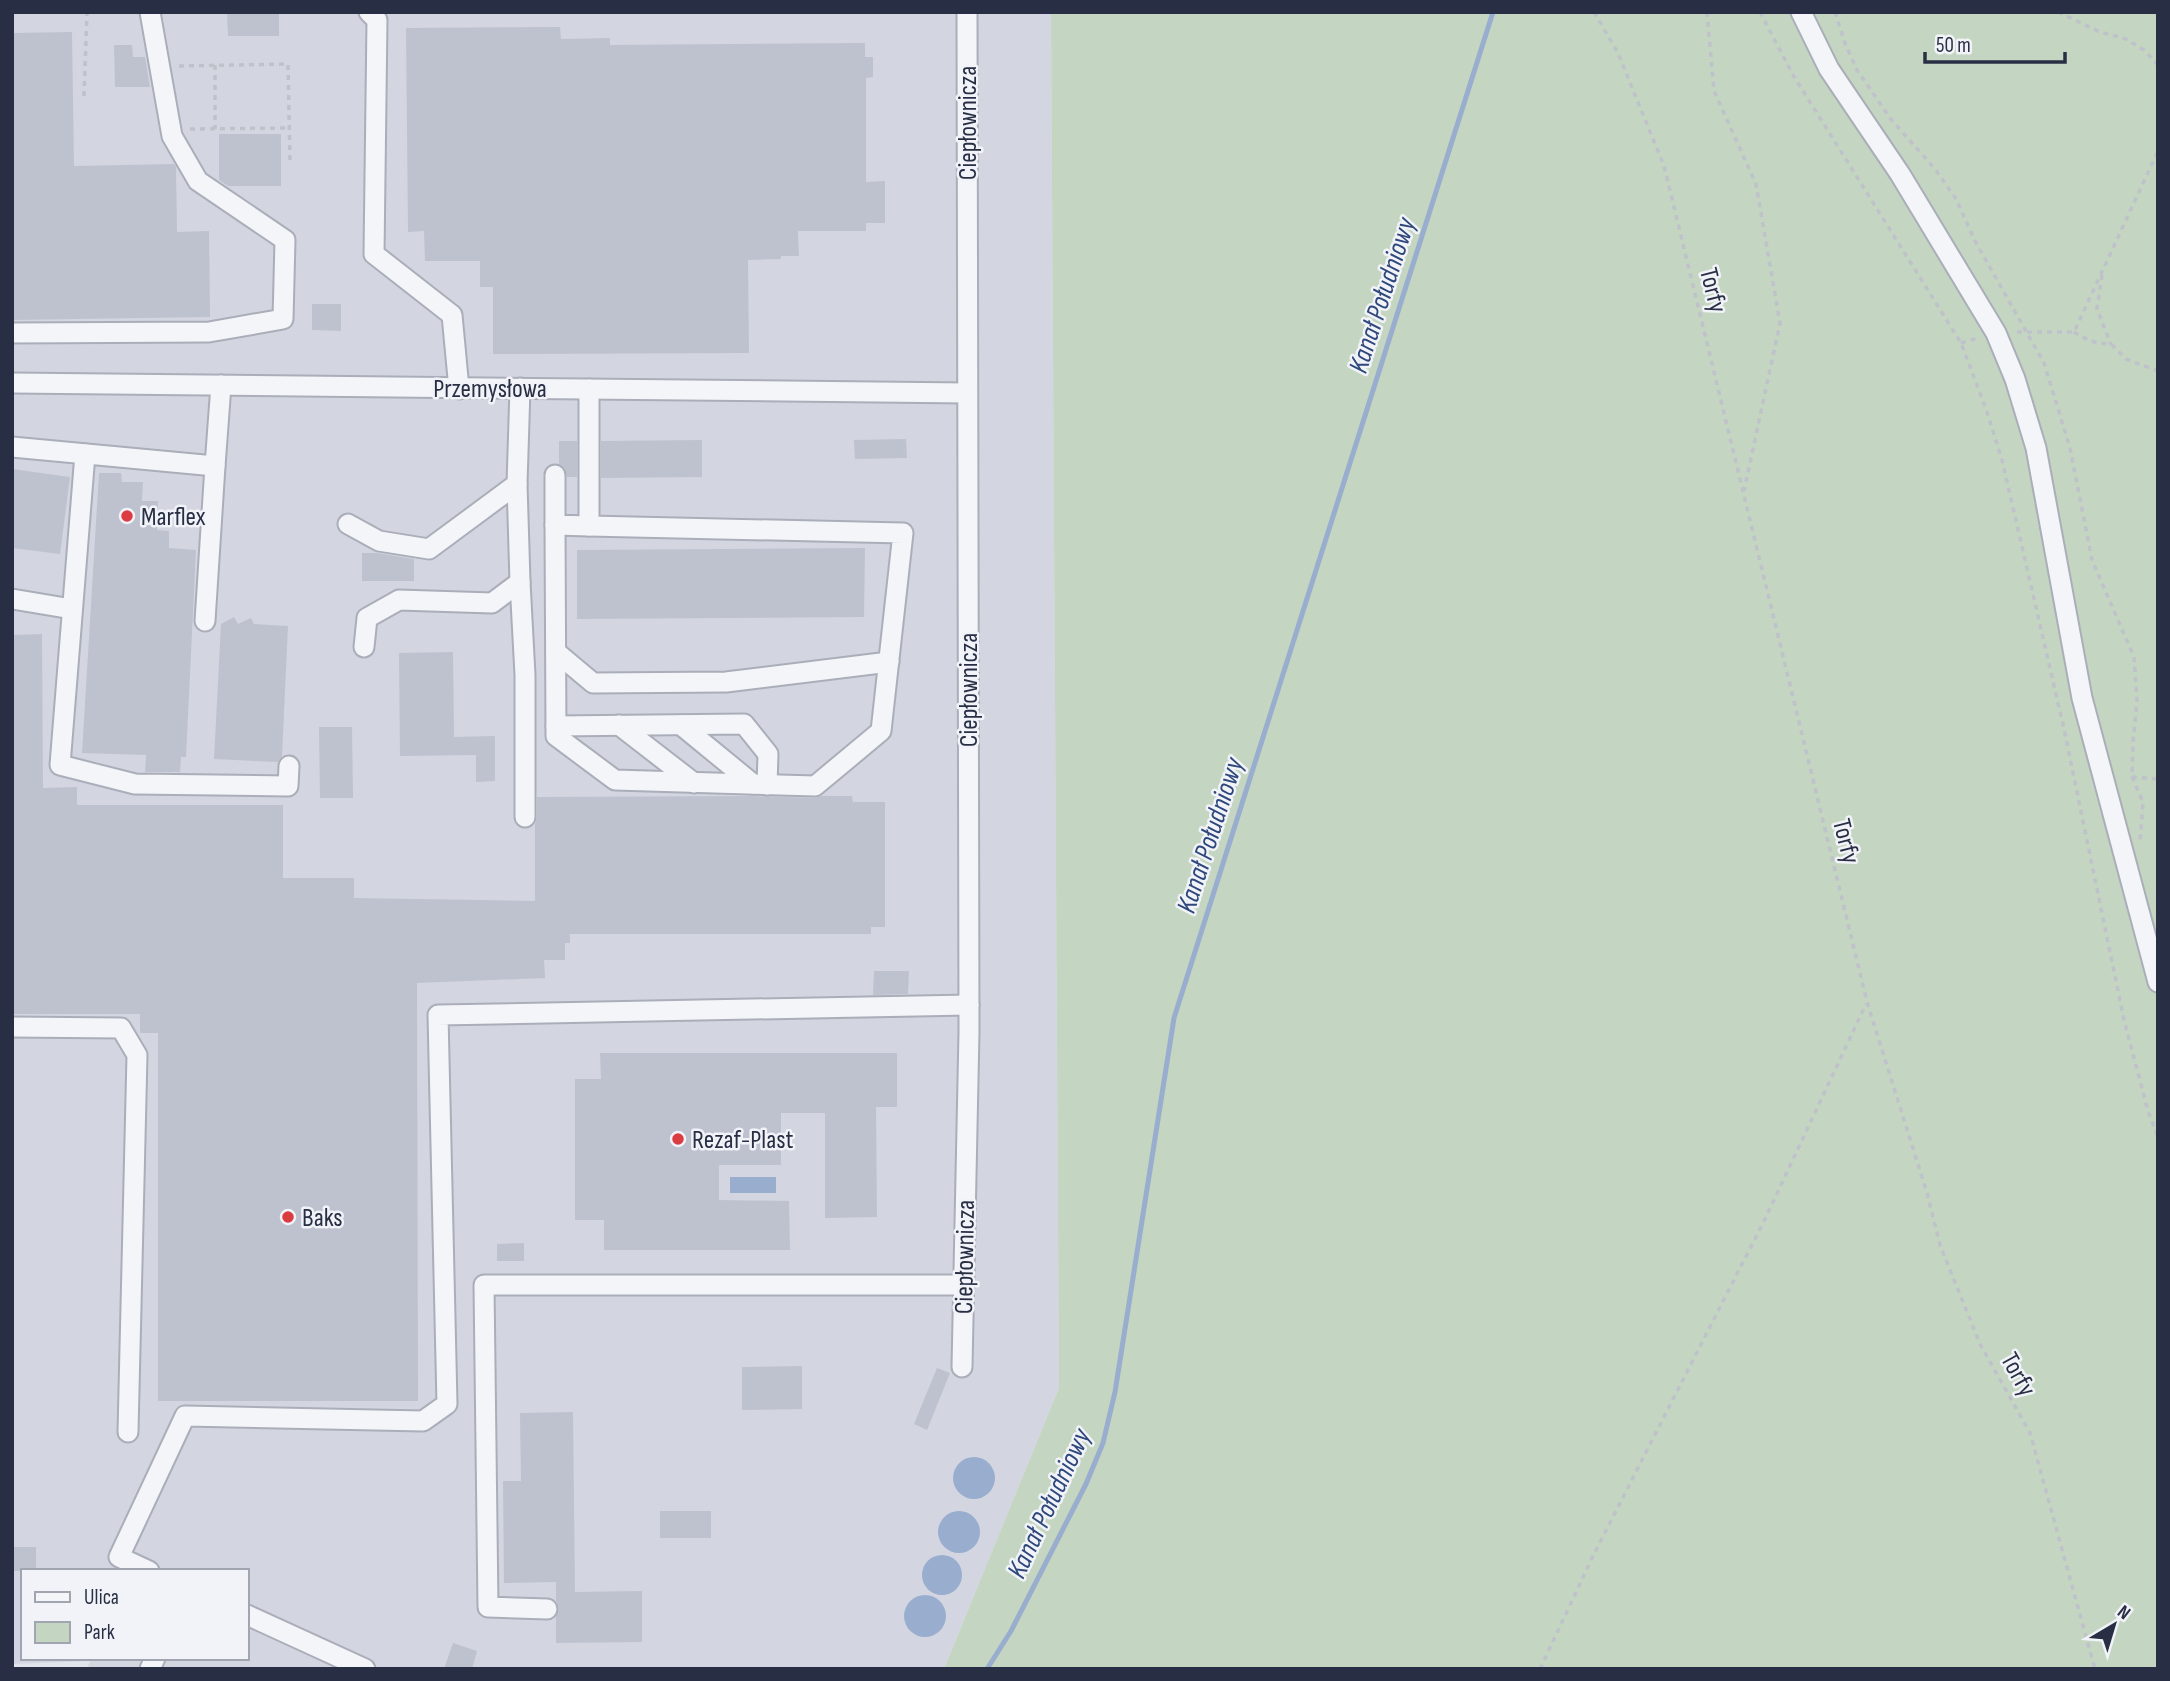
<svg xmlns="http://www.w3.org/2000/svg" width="2170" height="1681" font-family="'Sofia Sans Condensed',sans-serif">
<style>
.built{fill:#d3d6e0;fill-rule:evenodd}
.green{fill:#c4d5c1}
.water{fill:#99adce}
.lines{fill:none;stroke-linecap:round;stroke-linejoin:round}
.stream{stroke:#99adce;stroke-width:5}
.building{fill:#bec2ce}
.minor-casing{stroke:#aaaeb9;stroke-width:23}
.path{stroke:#bfc2ca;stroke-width:3.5;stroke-dasharray:5 5;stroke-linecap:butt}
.minor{stroke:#f4f5f9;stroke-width:19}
.poi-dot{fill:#da3c42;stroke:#f1f3f8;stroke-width:2.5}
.labels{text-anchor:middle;stroke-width:5;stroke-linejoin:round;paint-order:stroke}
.street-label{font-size:26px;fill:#282f44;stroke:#f1f3f8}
.poi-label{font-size:26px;fill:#282f44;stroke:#f1f3f8;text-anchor:start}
.water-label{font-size:28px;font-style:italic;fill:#2e487c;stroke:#f1f3f8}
</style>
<rect width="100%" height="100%" fill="#e1e4eb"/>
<path class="built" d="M 12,12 L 1051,12 L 1059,1388 L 944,1669 L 87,1669 L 90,1661 L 12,1664 ZM 23,1571 L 247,1571 L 247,1658 L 23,1658 Z"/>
<path class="green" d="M 1051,12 L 2158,12 L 2158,1669 L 944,1669 L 1059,1388 Z"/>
<g class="water">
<rect x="730" y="1177" width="46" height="16"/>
<circle cx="974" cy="1478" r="21"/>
<circle cx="959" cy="1532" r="21"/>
<circle cx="942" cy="1575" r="20"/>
<circle cx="925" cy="1616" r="21"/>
</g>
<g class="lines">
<path class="stream" d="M 987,1669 L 1011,1631 L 1086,1484 L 1103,1443 L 1115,1392 L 1174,1018 L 1493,12"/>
</g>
<g class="building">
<path d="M 227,12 L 279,12 L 279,36 L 228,36 Z"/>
<path d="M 560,27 L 561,39 L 610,38 L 610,45 L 865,43 L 865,57 L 873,57 L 873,77 L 866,78 L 866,182 L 885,181 L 885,223 L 866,223 L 866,231 L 798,231 L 799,256 L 781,256 L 781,259 L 748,260 L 749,353 L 493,354 L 493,287 L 480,287 L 480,261 L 425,261 L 424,231 L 408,232 L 406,28 Z"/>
<path d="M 72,32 L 74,166 L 174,164 L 176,167 L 177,232 L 209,231 L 210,317 L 12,320 L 12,33 Z"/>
<path d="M 114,45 L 132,45 L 133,57 L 145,57 L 150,87 L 115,87 Z"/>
<path d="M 219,134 L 281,134 L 281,186 L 228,186 L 219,180 Z"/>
<path d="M 312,304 L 341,304 L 341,331 L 312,330 Z"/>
<path d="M 906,439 L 907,458 L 855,459 L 854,440 Z"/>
<path d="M 702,440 L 702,477 L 601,478 L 601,441 Z"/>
<path d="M 559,441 L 577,441 L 577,477 L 567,477 L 565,468 L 559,464 Z"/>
<path d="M 12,469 L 70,477 L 60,554 L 12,548 Z"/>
<path d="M 99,473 L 121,473 L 122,482 L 143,482 L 142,501 L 158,501 L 157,530 L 169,531 L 169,548 L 196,550 L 186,757 L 181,757 L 180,772 L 145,772 L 146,755 L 82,753 Z"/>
<path d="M 865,548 L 864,617 L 577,619 L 577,550 Z"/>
<path d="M 362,553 L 377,553 L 414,559 L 414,581 L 362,581 Z"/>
<path d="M 234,617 L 238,624 L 251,618 L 254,624 L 288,626 L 282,756 L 278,762 L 214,759 L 221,624 Z"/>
<path d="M 42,634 L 43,788 L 77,787 L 77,805 L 283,805 L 283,878 L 354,878 L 354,898 L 535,901 L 535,824 L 537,817 L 537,797 L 752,796 L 815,798 L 821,796 L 852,796 L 853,802 L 885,802 L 885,927 L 871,927 L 871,934 L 570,934 L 570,943 L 565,943 L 565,960 L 544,960 L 545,978 L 417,983 L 418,1401 L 158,1401 L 158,1033 L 140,1033 L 140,1014 L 12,1014 L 12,635 Z"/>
<path d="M 453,652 L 454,737 L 495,736 L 495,781 L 476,782 L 476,755 L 400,756 L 399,653 Z"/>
<path d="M 319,727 L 352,727 L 353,798 L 320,798 Z"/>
<path d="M 874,971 L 909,971 L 908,994 L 873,995 Z"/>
<path d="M 600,1053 L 897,1053 L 897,1107 L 876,1107 L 877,1217 L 825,1218 L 825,1113 L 781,1113 L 781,1165 L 719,1165 L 719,1200 L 789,1201 L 790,1250 L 604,1250 L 604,1220 L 575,1220 L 575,1079 L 601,1079 Z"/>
<path d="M 524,1243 L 524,1261 L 497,1261 L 497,1244 Z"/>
<path d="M 802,1366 L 802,1409 L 742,1410 L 742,1367 Z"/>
<path d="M 937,1368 L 950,1373 L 927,1430 L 914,1424 Z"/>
<path d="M 573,1412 L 575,1592 L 642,1591 L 642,1642 L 556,1643 L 556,1617 L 559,1609 L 556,1601 L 556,1582 L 504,1583 L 503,1481 L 521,1481 L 520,1413 Z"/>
<rect x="660" y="1511" width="51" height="27"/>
<rect x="12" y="1547" width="24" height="24"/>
<path d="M 453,1643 L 477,1651 L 472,1669 L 444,1669 Z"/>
</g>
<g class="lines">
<g class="minor-casing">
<g id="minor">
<path d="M 369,12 L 377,20 L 374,254 L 452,315 L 459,389"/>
<path d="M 1801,12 L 1829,69 L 1900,174 L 1996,333 L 2015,379 L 2036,448 L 2082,698 L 2158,982"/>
<path d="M 12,333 L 209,332 L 283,319 L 285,240 L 198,181 L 172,136 L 150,12"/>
<path d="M 12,383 L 967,393"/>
<path d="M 12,447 L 215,466 L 221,385"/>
<path d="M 85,454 L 60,765 L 135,784 L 288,786 L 289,766"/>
<path d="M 555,475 L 555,525 L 589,526 L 589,389"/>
<path d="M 517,484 L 520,582 L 525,675 L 525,817"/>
<path d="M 348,524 L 379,541 L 429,549 L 517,484 L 520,388"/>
<path d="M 555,525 L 556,736 L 615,780 L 815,786 L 881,731 L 903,533 L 589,526"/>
<path d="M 12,599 L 72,609"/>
<path d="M 205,621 L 215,466"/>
<path d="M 364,647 L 367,618 L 399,600 L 492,603 L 520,582"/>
<path d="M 556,652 L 593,683 L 726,682 L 889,662"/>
<path d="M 619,725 L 694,783"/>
<path d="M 681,725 L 753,784"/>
<path d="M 556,726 L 744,724 L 768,754 L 767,785"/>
<path d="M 12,1027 L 121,1028 L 137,1055 L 128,1432"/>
<path d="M 962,1367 L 969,1032 L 967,12"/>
<path d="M 149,1571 L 119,1557 L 185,1416 L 423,1421 L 447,1404 L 438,1015 L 969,1005"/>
<path d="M 547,1609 L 488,1607 L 484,1285 L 964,1285"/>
<path d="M 247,1615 L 365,1669"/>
<path d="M 150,1669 L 155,1658"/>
</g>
</g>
<g class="path">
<path d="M 1594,12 L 1618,53 L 1664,166 L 1867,1002 L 1927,1193 L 1940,1245 L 1980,1344 L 2030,1433 L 2095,1669"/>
<path d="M 1707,12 L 1714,91 L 1756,184 L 1780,323 L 1744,491"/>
<path d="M 1760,12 L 1793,75 L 1961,343 L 1986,409 L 2002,460 L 2064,729 L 2124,1020 L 2148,1111 L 2158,1137"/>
<path d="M 1835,12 L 1845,43 L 1857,70 L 1890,118 L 1935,169 L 1956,199 L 1975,241 L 2044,363 L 2070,448 L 2092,560 L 2134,657 L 2137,701 L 2133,742 L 2132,777 L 2143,802 L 2140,842"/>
<path d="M 2058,12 L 2100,32 L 2126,39 L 2144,50 L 2158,65"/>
<path d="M 215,65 L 215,129"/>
<path d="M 179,66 L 288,64 L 290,160 L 285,160"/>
<path d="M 84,96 L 87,12"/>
<path d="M 190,129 L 290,128"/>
<path d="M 2102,275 L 2097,309 L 2111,345"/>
<path d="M 2017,332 L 2074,332 L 2158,151"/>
<path d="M 2074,332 L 2090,341 L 2112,345 L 2126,359 L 2158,371"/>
<path d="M 1961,343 L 1978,338"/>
<path d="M 2132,777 L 2158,779"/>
<path d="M 1540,1669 L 1593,1556 L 1765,1219 L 1866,1004"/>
</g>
<use href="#minor" class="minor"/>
</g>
<g class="poi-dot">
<circle cx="127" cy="516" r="7"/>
<circle cx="678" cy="1139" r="7"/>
<circle cx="288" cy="1217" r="7"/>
</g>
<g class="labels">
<g class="street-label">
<text transform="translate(967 123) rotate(-90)" y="9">Ciepłownicza</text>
<text transform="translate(1714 290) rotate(76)" y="9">Torfy</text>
<text x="490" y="397">Przemysłowa</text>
<text transform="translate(968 690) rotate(-90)" y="9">Ciepłownicza</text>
<text transform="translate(1847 841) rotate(76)" y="9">Torfy</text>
<text transform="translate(964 1257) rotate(-89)" y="9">Ciepłownicza</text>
<text transform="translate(2019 1374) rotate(61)" y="9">Torfy</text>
</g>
<g class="poi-label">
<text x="141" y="525">Marflex</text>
<text x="692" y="1148">Rezaf-Plast</text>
<text x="302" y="1226">Baks</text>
</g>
<g class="water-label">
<text transform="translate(1381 295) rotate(-72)" y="10">Kanał Południowy</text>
<text transform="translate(1209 835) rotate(-72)" y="10">Kanał Południowy</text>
<text transform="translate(1048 1503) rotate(-65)" y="10">Kanał Południowy</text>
</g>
</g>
<rect width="2170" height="1681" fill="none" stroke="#282f44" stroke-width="28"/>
<rect x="21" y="1569" width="228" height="91" fill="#f1f3f8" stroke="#a1a5b0" stroke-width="2"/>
<rect x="35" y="1592" width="35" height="10" fill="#f4f5f9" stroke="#a1a5b0" stroke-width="2"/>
<text x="84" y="1604" font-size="21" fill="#282f44">Ulica</text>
<rect x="35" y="1622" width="35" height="21" fill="#c4d5c1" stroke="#a1a5b0" stroke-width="2"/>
<text x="84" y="1639" font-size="21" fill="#282f44">Park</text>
<g transform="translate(2114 1625) rotate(38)" stroke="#f1f3f8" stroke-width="5" paint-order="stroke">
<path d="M0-5L12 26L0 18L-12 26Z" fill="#282f44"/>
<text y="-10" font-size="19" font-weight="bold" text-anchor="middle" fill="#282f44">N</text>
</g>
<path d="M1925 52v10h140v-10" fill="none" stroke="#282f44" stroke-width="3.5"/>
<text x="1936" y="52" font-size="21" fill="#282f44" stroke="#f1f3f8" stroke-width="5" paint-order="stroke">50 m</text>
</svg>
